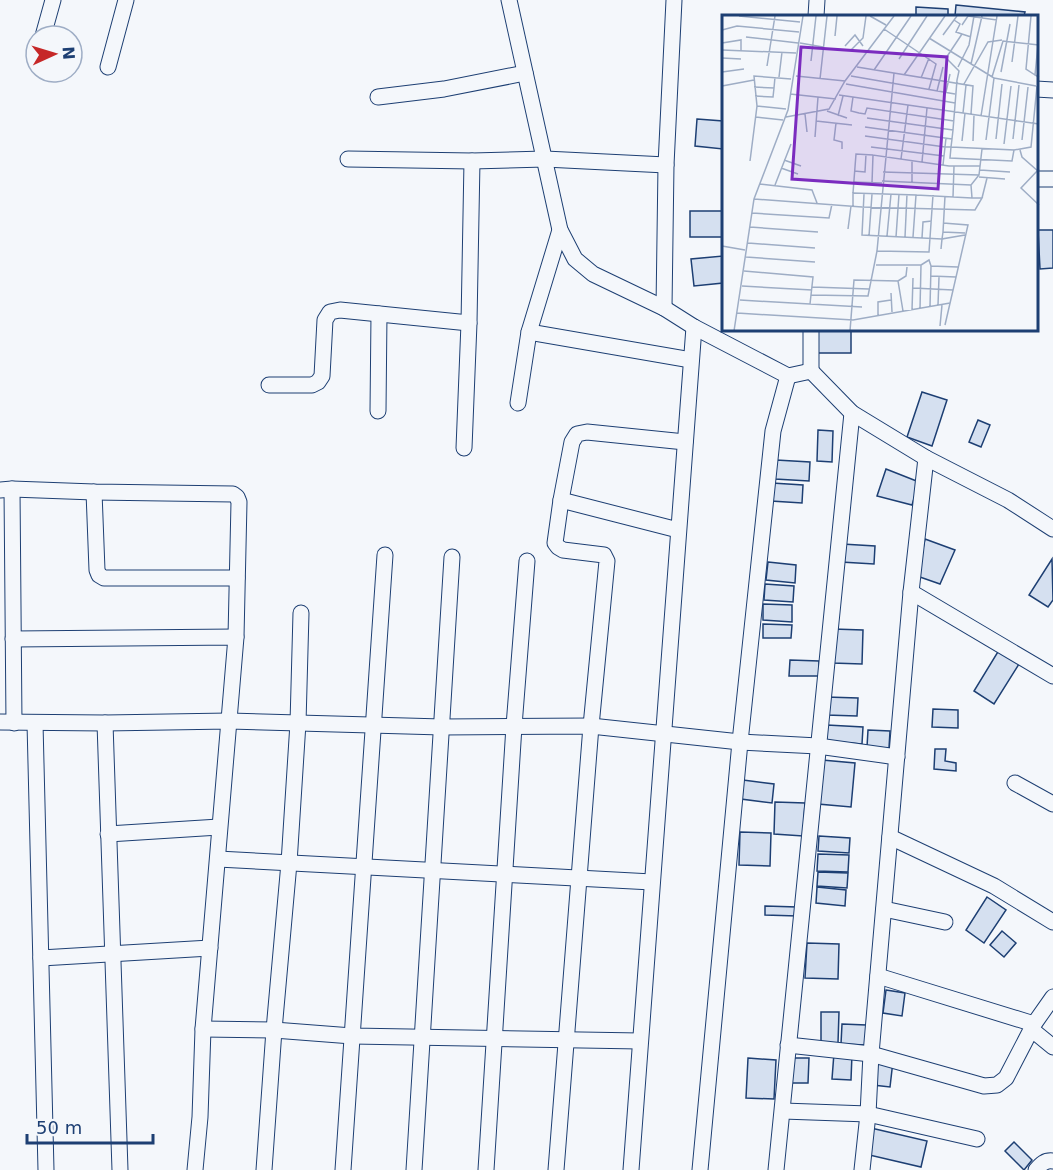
<svg xmlns="http://www.w3.org/2000/svg" width="1053" height="1170" font-family="'DejaVu Sans',sans-serif">
<style>
.building{fill:#d5e0f0;stroke:#1d3f73;stroke-width:1.5}
.lines{fill:none;stroke-linecap:round;stroke-linejoin:round}
.street-casing{stroke:#1d3f73;stroke-width:17}
.street{stroke:#f4f7fb;stroke-width:15}
.inset-road{fill:none;stroke:#9eadc5;stroke-width:1.5}
.view{fill:#7b2cbf;fill-opacity:0.15;stroke:#7b2cbf;stroke-width:3}
.inset-edge{fill:none;stroke:#1d3f73;stroke-width:3}
</style>
<rect width="100%" height="100%" fill="#f4f7fb"/>
<g class="building">
<path d="M 956,5 L 1025,12 L 1024,16 L 955,16 Z"/>
<path d="M 916,7 L 948,9 L 948,16 L 916,16 Z"/>
<path d="M 697,119 L 723,121 L 723,149 L 695,146 Z"/>
<rect x="690" y="211" width="33" height="26"/>
<path d="M 1038,230 L 1053,230 L 1053,268 L 1040,269 Z"/>
<path d="M 723,256 L 723,283 L 694,286 L 691,259 Z"/>
<rect x="815" y="330" width="36" height="23"/>
<path d="M 922,392 L 947,400 L 932,446 L 907,437 Z"/>
<path d="M 978,420 L 990,425 L 981,447 L 969,442 Z"/>
<path d="M 818,430 L 833,431 L 832,462 L 817,461 Z"/>
<path d="M 776,460 L 810,462 L 809,481 L 775,479 Z"/>
<path d="M 886,469 L 919,482 L 912,505 L 877,496 Z"/>
<path d="M 772,483 L 803,485 L 802,503 L 771,501 Z"/>
<path d="M 925,539 L 955,550 L 940,584 L 917,576 Z"/>
<path d="M 842,544 L 875,546 L 874,564 L 841,562 Z"/>
<path d="M 1052,559 L 1053,600 L 1048,607 L 1029,595 Z"/>
<path d="M 768,562 L 796,565 L 795,583 L 766,580 Z"/>
<path d="M 765,584 L 794,586 L 793,602 L 764,600 Z"/>
<path d="M 763,604 L 792,605 L 792,622 L 763,620 Z"/>
<path d="M 763,624 L 792,625 L 791,638 L 763,638 Z"/>
<path d="M 833,629 L 863,630 L 862,664 L 832,663 Z"/>
<path d="M 999,650 L 1019,664 L 994,704 L 974,691 Z"/>
<path d="M 790,660 L 819,661 L 819,676 L 789,676 Z"/>
<path d="M 826,697 L 858,698 L 857,716 L 826,715 Z"/>
<path d="M 933,709 L 958,710 L 958,728 L 932,727 Z"/>
<path d="M 827,725 L 863,727 L 862,744 L 826,741 Z"/>
<path d="M 868,730 L 890,731 L 889,748 L 867,747 Z"/>
<path d="M 935,749 L 946,749 L 945,761 L 956,763 L 956,771 L 934,769 Z"/>
<path d="M 822,760 L 855,763 L 851,807 L 818,804 Z"/>
<path d="M 743,780 L 774,784 L 772,803 L 741,799 Z"/>
<path d="M 775,802 L 805,803 L 803,836 L 774,834 Z"/>
<path d="M 740,832 L 771,833 L 770,866 L 739,865 Z"/>
<path d="M 819,836 L 850,838 L 849,853 L 818,851 Z"/>
<path d="M 818,854 L 849,855 L 848,872 L 817,871 Z"/>
<path d="M 818,872 L 848,873 L 847,888 L 817,886 Z"/>
<path d="M 817,887 L 846,890 L 845,906 L 816,903 Z"/>
<path d="M 987,897 L 1006,910 L 984,943 L 966,930 Z"/>
<path d="M 765,906 L 797,907 L 797,916 L 765,915 Z"/>
<path d="M 1002,931 L 1016,943 L 1004,957 L 990,945 Z"/>
<path d="M 807,943 L 839,944 L 838,979 L 805,978 Z"/>
<path d="M 886,990 L 905,993 L 902,1016 L 883,1013 Z"/>
<path d="M 821,1012 L 839,1012 L 838,1043 L 821,1043 Z"/>
<path d="M 842,1024 L 866,1025 L 866,1045 L 841,1044 Z"/>
<path d="M 834,1053 L 852,1054 L 851,1080 L 832,1079 Z"/>
<path d="M 748,1058 L 776,1060 L 774,1099 L 746,1098 Z"/>
<path d="M 789,1058 L 809,1058 L 808,1083 L 788,1083 Z"/>
<path d="M 876,1059 L 893,1061 L 890,1087 L 873,1085 Z"/>
<path d="M 871,1128 L 927,1141 L 921,1167 L 865,1154 Z"/>
<path d="M 1014,1142 L 1032,1160 L 1024,1170 L 1005,1151 Z"/>
</g>
<g class="lines">
<g class="street-casing">
<g id="street">
<path d="M 509,0 L 560,230 L 575,259 L 593,274 L 664,308 L 694,327 L 788,376 L 811,371 L 852,413 L 926,458 L 1008,500 L 1053,529"/>
<path d="M 816,16 L 817,0"/>
<path d="M 43,36 L 53,0"/>
<path d="M 108,67 L 126,0"/>
<path d="M 1036,89 L 1053,90"/>
<path d="M 378,97 L 444,89 L 525,73"/>
<path d="M 348,159 L 472,161 L 545,159 L 666,165"/>
<path d="M 1036,179 L 1053,179"/>
<path d="M 664,308 L 666,165 L 674,0"/>
<path d="M 811,330 L 811,371"/>
<path d="M 529,332 L 691,360"/>
<path d="M 269,385 L 312,385 L 318,382 L 322,376 L 325,320 L 330,312 L 340,310 L 469,323"/>
<path d="M 518,403 L 529,332 L 560,230"/>
<path d="M 378,411 L 379,314"/>
<path d="M 464,448 L 469,323 L 472,161"/>
<path d="M 12,489 L 14,723"/>
<path d="M 0,490 L 12,489 L 94,492 L 233,494 L 237,497 L 239,502 L 236,637"/>
<path d="M 94,492 L 97,570 L 99,575 L 104,578 L 237,578"/>
<path d="M 561,500 L 678,530"/>
<path d="M 911,592 L 1053,676"/>
<path d="M 13,639 L 236,637 L 203,1029 L 200,1117 L 195,1170"/>
<path d="M 0,722 L 105,723 L 229,721 L 442,727 L 591,726 L 740,742 L 818,746 L 897,757"/>
<path d="M 35,723 L 46,1170"/>
<path d="M 105,723 L 120,1170"/>
<path d="M 1015,783 L 1053,804"/>
<path d="M 108,834 L 219,827"/>
<path d="M 890,837 L 994,886 L 1053,922"/>
<path d="M 218,859 L 652,882"/>
<path d="M 884,909 L 945,922"/>
<path d="M 41,958 L 210,948"/>
<path d="M 878,976 L 1034,1024"/>
<path d="M 203,1029 L 274,1030 L 352,1036 L 640,1041"/>
<path d="M 1031,1029 L 1053,1047"/>
<path d="M 788,1045 L 871,1054 L 984,1086 L 997,1085 L 1006,1078 L 1034,1024 L 1053,997"/>
<path d="M 783,1111 L 868,1114 L 977,1139"/>
<path d="M 264,1170 L 274,1030 L 289,863 L 298,723 L 301,613"/>
<path d="M 343,1170 L 385,555"/>
<path d="M 414,1170 L 452,557"/>
<path d="M 486,1170 L 514,726 L 527,561"/>
<path d="M 556,1170 L 591,726 L 607,561 L 604,555 L 563,550 L 558,547 L 555,543 L 561,500 L 572,442 L 577,434 L 587,432 L 685,442"/>
<path d="M 631,1170 L 694,327"/>
<path d="M 700,1170 L 740,742 L 773,431 L 788,376"/>
<path d="M 776,1170 L 852,413"/>
<path d="M 862,1170 L 868,1114 L 871,1054 L 911,592 L 926,458"/>
<path d="M 1036,1170 C 1041,1164 1045,1160 1053,1161"/>
</g>
</g>
<use href="#street" class="street"/>
</g>
<g transform="translate(722 15)">
<rect width="316" height="316" fill="#f4f7fb"/>
<path class="inset-road" d="M 17,1 L 78,7M 148,1 L 164,10M 309,1 L 304,54 L 313,60M 232,5 L 238,9 L 234,17 L 249,22M 240,10 L 246,1 L 275,5M 162,14 L 214,49 L 207,74M 0,15 L 15,11 L 77,17M 221,20 L 235,1M 113,21 L 115,1M 24,22 L 76,28M 207,23 L 272,63 L 264,125M 0,28 L 19,25 L 19,36M 78,28 L 101,32M 316,30 L 313,60 L 317,62M 123,31 L 133,20 L 141,31M 0,35 L 74,38M 129,35 L 141,23 L 144,1M 0,43 L 19,44M 177,44 L 205,1M 89,46 L 94,1M 290,47 L 296,1M 249,49 L 260,1M 45,51 L 53,1M 135,52 L 251,71 L 249,99M 236,52 L 247,30 L 252,1M 152,55 L 189,1M 0,57 L 22,54M 279,57 L 288,9M 182,60 L 223,1M 74,61 L 123,66M 129,61 L 233,79M 57,62 L 60,37M 270,62 L 281,26 L 317,30M 199,63 L 207,43M 272,63 L 314,71M 98,64 L 105,1M 124,69 L 233,88M 242,69 L 266,27 L 280,25M 0,71 L 32,65M 32,72 L 52,73 L 53,62M 215,76 L 221,52M 224,77 L 228,59M 68,79 L 114,84M 117,80 L 317,109M 33,81 L 51,82 L 52,73M 131,82 L 129,96 L 137,98 L 143,99 L 145,93 L 232,106M 35,91 L 64,94M 105,96 L 125,103M 241,98 L 244,70M 83,99 L 85,117M 116,101 L 121,81M 259,101 L 275,1M 34,102 L 61,105M 64,102 L 107,94 L 123,66 L 172,1M 145,103 L 231,115M 94,106 L 130,110M 114,108 L 112,125 L 120,127 L 120,134M 143,112 L 230,124M 143,121 L 223,132 L 229,132 L 292,135 L 290,146 L 228,143 L 229,132 L 230,124 L 231,115 L 235,65 L 237,56 L 224,43 L 240,19M 93,122 L 96,82M 274,124 L 280,69M 291,124 L 297,70M 300,125 L 306,72M 240,126 L 243,98M 251,126 L 252,100M 282,129 L 289,71M 149,132 L 222,141M 292,135 L 309,132 L 315,71M 298,135 L 300,142 L 317,157M 179,144 L 186,90M 62,145 L 79,151M 28,146 L 35,91 L 32,61 L 69,64M 200,147 L 205,93M 221,150 L 224,123M 59,153 L 76,159M 317,154 L 299,173 L 317,190M 258,155 L 288,157M 132,156 L 143,157 L 144,139M 161,157 L 257,160M 257,162 L 283,164M 160,166 L 249,170M 131,167 L 160,168M 190,167 L 190,146M 150,168 L 151,140 L 227,151 L 258,151M 38,169 L 90,175 L 95,188M 53,170 L 69,129M 131,178 L 134,139 L 151,140M 142,179 L 140,220 L 220,224 L 221,217M 194,180 L 231,182 L 232,151M 223,181 L 221,217 L 243,218M 231,182 L 250,183M 260,183 L 265,163M 32,184 L 140,192 L 253,195 L 260,183 L 250,183 L 249,170 L 257,160 L 260,134M 131,191 L 131,178 L 194,180 L 191,222M 30,198 L 107,203 L 110,189M 221,208 L 246,210 L 223,310M 28,212 L 96,217M 126,214 L 129,191M 147,221 L 150,179M 165,221 L 169,179M 174,222 L 177,179M 183,222 L 185,179M 200,223 L 201,207 L 210,206M 26,228 L 93,233M 0,231 L 23,235M 219,234 L 220,224 L 243,220M 155,236 L 207,237 L 211,180M 24,242 L 93,247M 154,250 L 199,250M 22,256 L 91,262 L 88,289M 209,261 L 234,262M 176,266 L 184,261 L 185,252M 20,271 L 90,275M 90,272 L 147,274M 191,273 L 231,275M 169,278 L 170,297M 89,280 L 146,281 L 155,236 L 172,58M 18,285 L 140,292M 216,290 L 217,262M 208,292 L 209,251M 198,294 L 199,250 L 207,245 L 209,251 L 236,252M 190,295 L 191,263M 15,298 L 131,305 L 228,288M 156,300 L 156,287 L 169,285M 218,311 L 220,290M 12,316 L 32,184 L 66,95 L 81,1M 128,316 L 132,265 L 176,266 L 181,296"/>
<path class="view" d="M 79,32 L 225,42 L 216,174 L 70,164 Z"/>
<rect width="316" height="316" class="inset-edge"/>
</g>
<g transform="translate(54 54) rotate(86)"><circle r="28" fill="#f4f7fb" stroke="#9eadc5" stroke-width="1.5"/>
<path d="M0-4.5L10 22L0 15L-10 22Z" fill="#c62828"/>
<text y="-9" font-size="16" font-weight="bold" text-anchor="middle" fill="#1d3f73">N</text>
</g>
<path d="M27 1134v9h126v-9" fill="none" stroke="#1d3f73" stroke-width="3"/>
<text x="36" y="1134" font-size="18" fill="#1d3f73" stroke="#f4f7fb" stroke-width="4.5" paint-order="stroke">50 m</text>
</svg>
